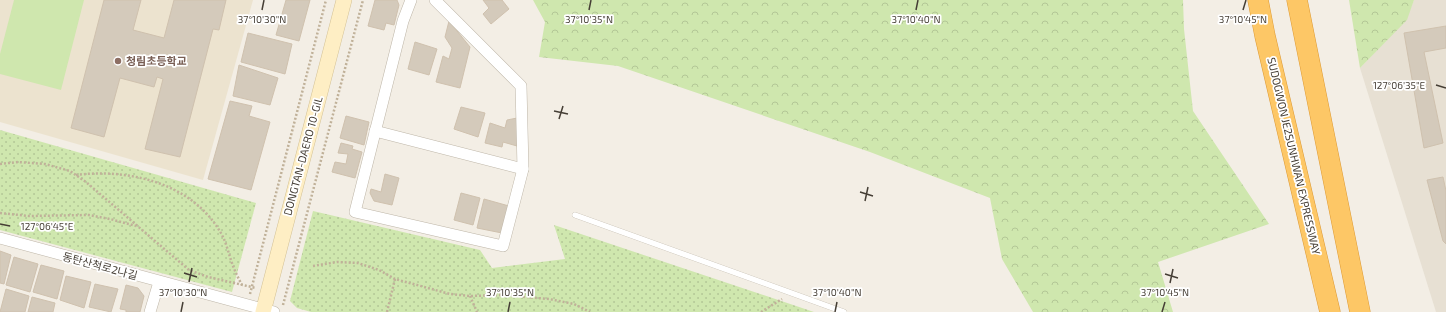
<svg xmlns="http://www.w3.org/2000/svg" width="1446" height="312" font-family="'Exo 2','Noto Sans KR',sans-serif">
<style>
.residential{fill:#e7e0d3}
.education{fill:#ece3cf}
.forest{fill:url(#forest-crowns)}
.park{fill:url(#park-dots)}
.pitch{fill:#cfe7ae}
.building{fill:#d4cabb;stroke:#cfc1ae}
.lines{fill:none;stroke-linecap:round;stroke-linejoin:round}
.lane-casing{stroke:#beb6a8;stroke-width:6}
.street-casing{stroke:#beb6a8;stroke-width:12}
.secondary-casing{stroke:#d3c195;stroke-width:16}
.highway-casing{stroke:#dd9a36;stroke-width:21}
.path{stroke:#c0b199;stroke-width:2.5;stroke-dasharray:2 2;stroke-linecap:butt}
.lane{stroke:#fff;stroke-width:5.5}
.street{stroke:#fff;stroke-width:11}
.secondary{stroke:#feeec4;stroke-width:15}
.highway{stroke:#fdc766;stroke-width:20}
.ticks{fill:none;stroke:#453e35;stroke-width:1.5}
.education-dot{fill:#8d6e63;stroke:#fff;stroke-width:1.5}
.labels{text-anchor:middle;stroke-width:3.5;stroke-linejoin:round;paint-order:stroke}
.education-label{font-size:11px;font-weight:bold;fill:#785e54;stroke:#fff;text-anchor:start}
.street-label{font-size:11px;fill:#453e35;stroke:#fff}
.ticks-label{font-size:10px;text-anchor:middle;fill:#453e35;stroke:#fff;stroke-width:3.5;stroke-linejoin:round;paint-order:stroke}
</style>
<defs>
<pattern id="forest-crowns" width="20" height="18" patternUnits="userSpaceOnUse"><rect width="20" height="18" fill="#cfe7ae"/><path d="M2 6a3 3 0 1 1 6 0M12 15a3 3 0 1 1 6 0" fill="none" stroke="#b3c796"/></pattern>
<pattern id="park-dots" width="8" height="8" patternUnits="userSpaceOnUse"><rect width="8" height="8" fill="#cfe7ae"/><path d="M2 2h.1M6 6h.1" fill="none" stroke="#b3c796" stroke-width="1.8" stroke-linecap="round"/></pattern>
</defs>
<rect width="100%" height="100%" fill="#f3eee5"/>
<path class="residential" d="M 1414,0 L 1446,0 L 1446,312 L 1436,312 L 1360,68 L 1406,20 Z"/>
<path class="education" d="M 0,0 L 253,0 L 203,180 L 0,122 Z"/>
<g class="forest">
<path d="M 533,0 L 1183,0 L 1184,29 L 1193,111 L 1269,224 L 1158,262 L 1173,312 L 1033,312 L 1002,259 L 990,198 L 870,152 L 618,66 L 539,57 L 545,22 Z"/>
<path d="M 1349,0 L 1414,0 L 1407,20 L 1360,68 Z"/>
</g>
<g class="park">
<path d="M 0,130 L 256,203 L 232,292 L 0,230 Z"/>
<path d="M 313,211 L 480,250 L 492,268 L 565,259 L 554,225 L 814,312 L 311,312 L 297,308 L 290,301 Z"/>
</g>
<path class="pitch" d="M 14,0 L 84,0 L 61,90 L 0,74 L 0,54 Z"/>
<g class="building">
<path d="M 104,0 L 141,0 L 133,30 L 164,38 L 174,0 L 226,0 L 219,30 L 213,29 L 180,157 L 145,149 L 163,79 L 157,77 L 154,87 L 120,78 L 104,137 L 71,128 Z"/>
<path d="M 286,0 L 310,0 L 299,41 L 276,35 Z"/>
<path d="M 375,0 L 397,0 L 399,5 L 394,25 L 386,23 L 384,30 L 368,26 Z"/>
<path d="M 483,0 L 502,0 L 509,9 L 491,24 L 483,14 L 489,8 Z"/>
<path d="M 449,21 L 470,47 L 460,88 L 436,82 L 443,56 L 449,59 L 452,48 L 445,37 Z"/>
<path d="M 1446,26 L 1446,48 L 1424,52 L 1443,143 L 1424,148 L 1404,33 Z"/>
<path d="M 248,33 L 292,44 L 285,74 L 241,62 Z"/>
<path d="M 415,42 L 437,49 L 429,75 L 408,69 Z"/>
<path d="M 239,65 L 278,78 L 270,105 L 233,96 Z"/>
<path d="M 230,101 L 252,106 L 249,116 L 270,122 L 251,190 L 208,179 Z"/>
<path d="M 461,107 L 485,113 L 478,137 L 454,129 Z"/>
<path d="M 346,116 L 369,122 L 364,145 L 340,138 Z"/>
<path d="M 517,118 L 517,146 L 503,142 L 502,147 L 485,143 L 490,123 L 505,128 L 507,120 Z"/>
<path d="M 341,143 L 353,146 L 352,149 L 362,152 L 355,178 L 332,172 L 335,162 L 346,164 L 348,154 L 338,153 Z"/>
<path d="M 385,174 L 399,178 L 392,205 L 374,201 L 370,193 L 371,189 L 381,192 Z"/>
<path d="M 1443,177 L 1446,191 L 1446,244 L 1443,241 L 1427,180 Z"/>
<path d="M 461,193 L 480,198 L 473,225 L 454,220 Z"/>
<path d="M 484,199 L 509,206 L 502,233 L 477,228 Z"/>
<path d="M 0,251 L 11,255 L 4,284 L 0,283 Z"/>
<path d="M 14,257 L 38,264 L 30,292 L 6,285 Z"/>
<path d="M 41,265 L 64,271 L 57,299 L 33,292 Z"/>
<path d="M 66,276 L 91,282 L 84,308 L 60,300 Z"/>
<path d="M 95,284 L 118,289 L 111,312 L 89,307 Z"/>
<path d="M 126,285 L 138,288 L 144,296 L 140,312 L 126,312 L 126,310 L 120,309 Z"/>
<path d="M 6,289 L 29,296 L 25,312 L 0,312 Z"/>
<path d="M 32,297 L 55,303 L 53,312 L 28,312 Z"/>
</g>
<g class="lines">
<g class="lane-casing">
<path id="lane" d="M 575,215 L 844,312"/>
</g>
<g class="street-casing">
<g id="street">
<path d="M 411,0 L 403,21 L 355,212 L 503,246 L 523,169 L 521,86 L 435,0"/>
<path d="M 375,131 L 523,169"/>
<path d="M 0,238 L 274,312"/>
<path d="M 150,312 L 159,282"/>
</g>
</g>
<g class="secondary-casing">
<path id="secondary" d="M 263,312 L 344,0"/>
</g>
<g class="highway-casing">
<g id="highway">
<path d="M 1258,0 L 1265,36 L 1330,312"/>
<path d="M 1297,0 L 1360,312"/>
</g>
</g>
<g class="path">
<path d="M 0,164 L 18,162 L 45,164 L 70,171 L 86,182 L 189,270 L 208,277 L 256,288"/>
<path d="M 76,175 C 130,168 196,184 223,237 C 226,243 228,251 230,257 C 233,267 237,276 242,285"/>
<path d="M 0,213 L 29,216 L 89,215 L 110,219 L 136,226"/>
<path d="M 313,266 L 337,262 L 358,263 L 379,270 L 395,279 L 450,294 L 470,296 L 502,295 L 549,299 L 574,304 L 590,312"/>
<path d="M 250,294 L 326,0"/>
<path d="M 470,296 L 477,312"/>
<path d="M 283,305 L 363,0"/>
<path d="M 387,312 L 395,279"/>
<path d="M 761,312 L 782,299"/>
</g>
<use href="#lane" class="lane"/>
<use href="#street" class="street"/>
<use href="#secondary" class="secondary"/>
<use href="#highway" class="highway"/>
</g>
<path class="ticks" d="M 262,10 L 264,0M 589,10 L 591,0M 916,10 L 918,0M 1243,10 L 1246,0M 1436,85 L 1446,88M 554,111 L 568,114M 559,119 L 563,106M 860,192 L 873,196M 865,201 L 868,187M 0,224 L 10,226M 184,273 L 197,277M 1165,274 L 1178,278M 189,282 L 192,268M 1170,283 L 1173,269M 181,312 L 183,302M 508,312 L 510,302M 835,312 L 837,302M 1162,312 L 1165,302"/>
<circle class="education-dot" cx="118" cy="61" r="4"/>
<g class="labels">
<g class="education-label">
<text x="126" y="65">청림초등학교</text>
</g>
<g class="street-label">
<text transform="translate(303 156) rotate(-75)" y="4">DONGTAN-DAERO 10-GIL</text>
<text transform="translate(1294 156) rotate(77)" y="4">SUDOGWON JE2SUNHWAN EXPRESSWAY</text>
<text transform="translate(100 266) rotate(15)" y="4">동탄산척로2나길</text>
</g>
</g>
<g class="ticks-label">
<text x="262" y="23">37°10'30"N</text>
<text x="589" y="23">37°10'35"N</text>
<text x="916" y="23">37°10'40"N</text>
<text x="1243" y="23">37°10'45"N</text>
<text x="1399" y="89">127°06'35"E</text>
<text x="47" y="230">127°06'45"E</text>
<text x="183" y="296">37°10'30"N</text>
<text x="510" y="296">37°10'35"N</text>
<text x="837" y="296">37°10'40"N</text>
<text x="1165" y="296">37°10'45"N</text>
</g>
</svg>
